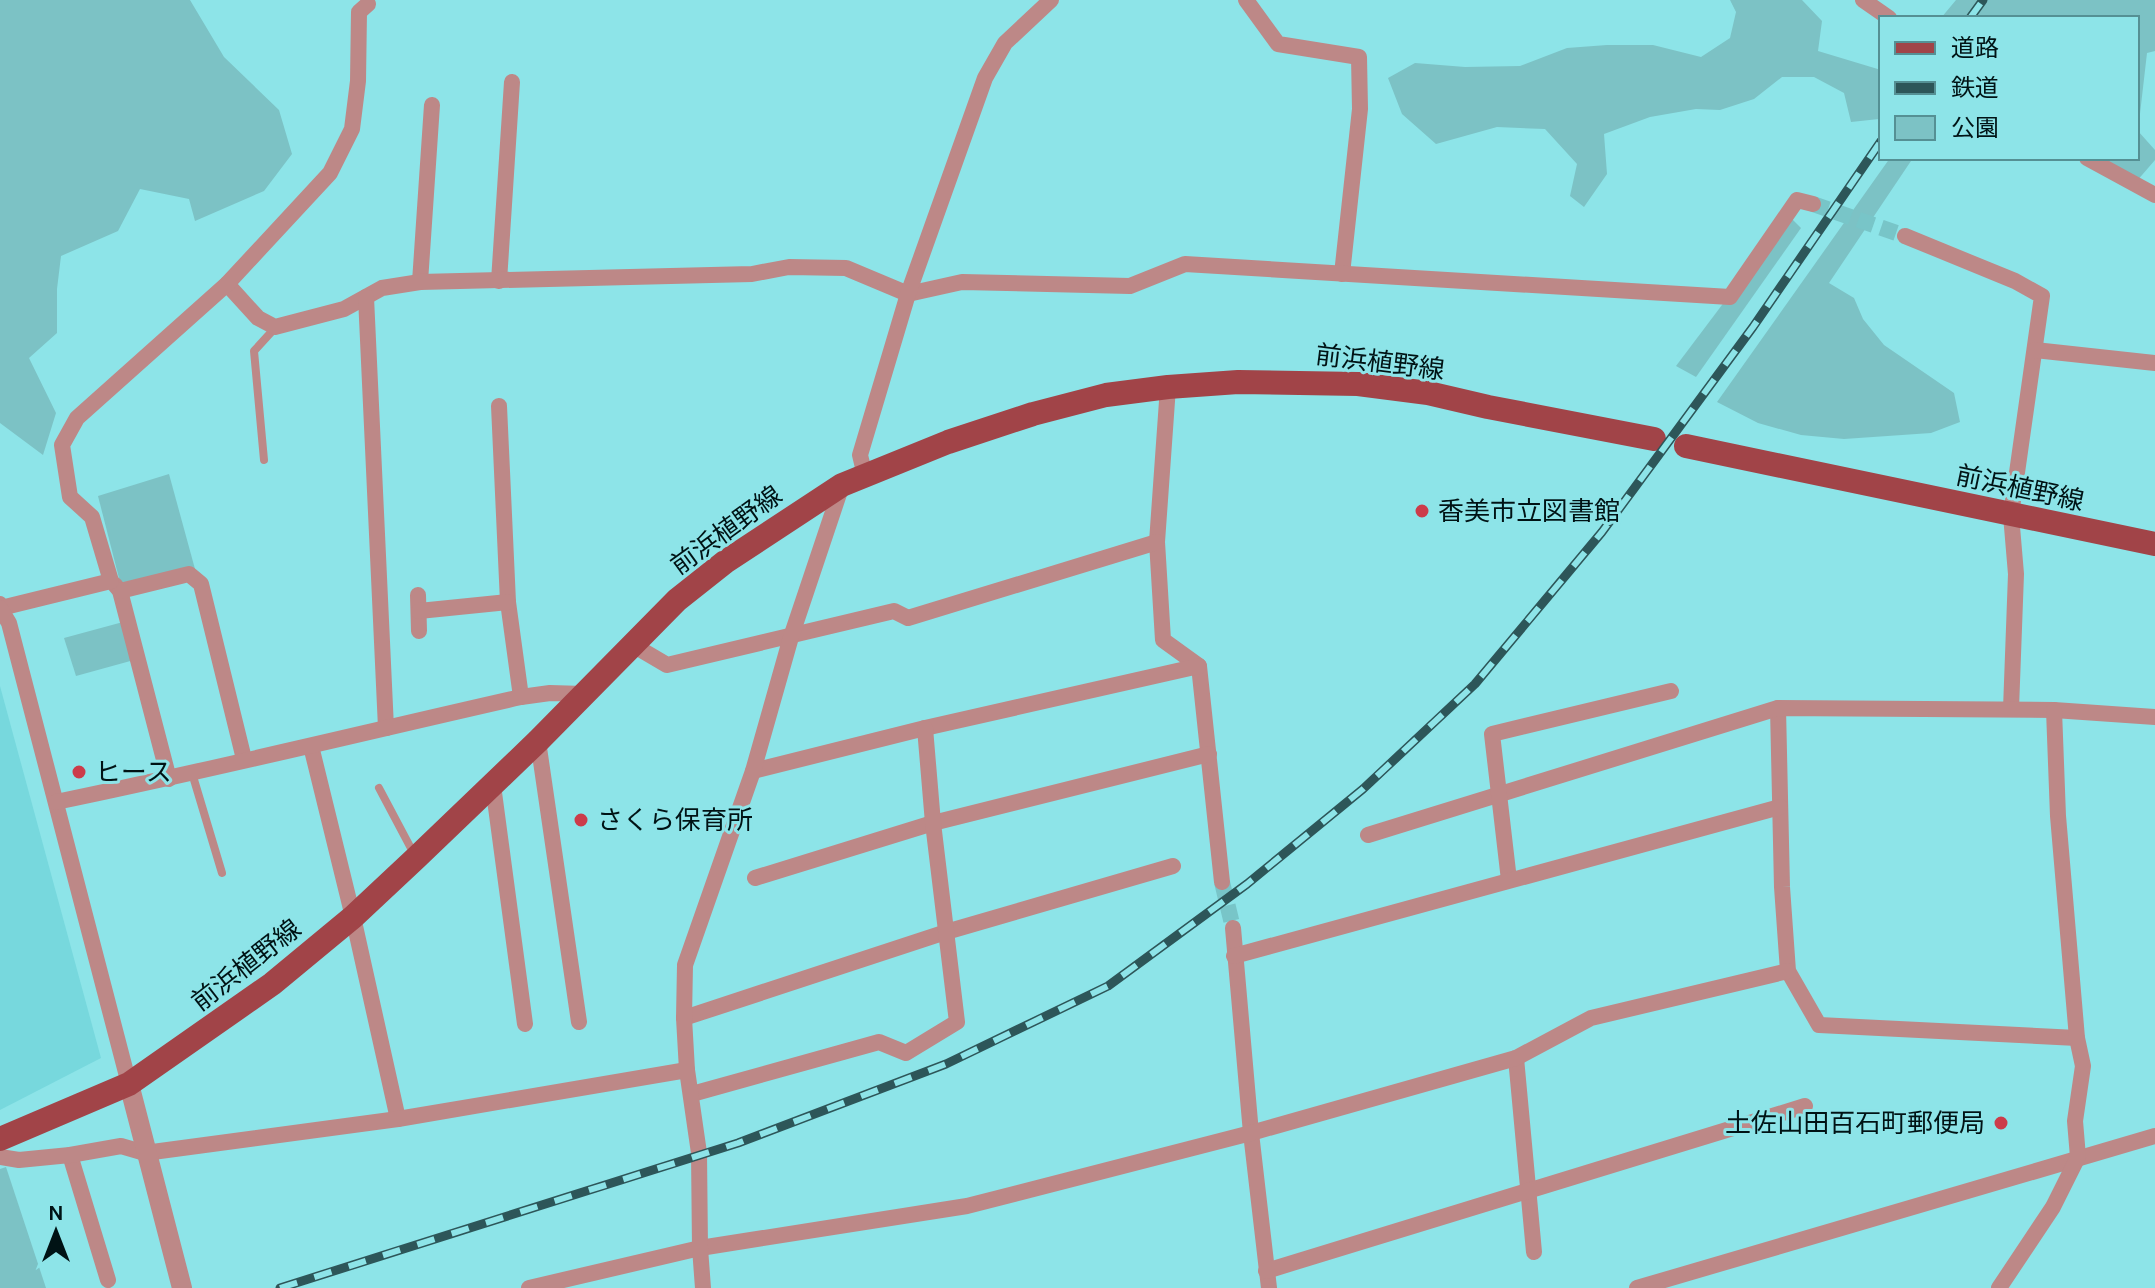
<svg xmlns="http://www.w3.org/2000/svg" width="2155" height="1288" font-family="Karla,'Noto Sans JP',sans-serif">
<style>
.built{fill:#77d8dd}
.green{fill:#7cc2c5}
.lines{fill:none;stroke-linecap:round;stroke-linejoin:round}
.minor-tunnel{stroke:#78c5c8;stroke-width:16;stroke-dasharray:16 8;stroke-linecap:butt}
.service{stroke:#bd8887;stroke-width:8}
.minor{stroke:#bd8887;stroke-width:16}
.tertiary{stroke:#bd8887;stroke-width:20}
.primary{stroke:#a14448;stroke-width:24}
.rail-casing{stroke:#2d5659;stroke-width:9}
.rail{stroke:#8de4e8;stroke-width:6;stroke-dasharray:18;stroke-linecap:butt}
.poi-dot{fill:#cc3c4a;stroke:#8de4e8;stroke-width:3}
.labels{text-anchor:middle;stroke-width:6;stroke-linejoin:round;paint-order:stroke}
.street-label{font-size:26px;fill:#001315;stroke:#8de4e8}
.poi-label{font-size:26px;fill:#001315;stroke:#8de4e8;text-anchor:start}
</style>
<rect width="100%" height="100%" fill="#8de4e8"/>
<path class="built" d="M 0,686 L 101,1058 L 0,1110 Z"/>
<g class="green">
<path d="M 0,0 L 190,0 L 224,57 L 279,110 L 292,154 L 264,191 L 195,221 L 189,199 L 140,189 L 118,231 L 61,256 L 57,289 L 57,333 L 29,358 L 56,413 L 43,455 L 0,423 Z"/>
<path d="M 1730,0 L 1802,0 L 1822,21 L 1818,51 L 1881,70 L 1879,119 L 1851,122 L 1844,93 L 1814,77 L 1782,77 L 1754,99 L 1720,110 L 1696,109 L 1650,117 L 1604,134 L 1607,174 L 1584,207 L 1570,196 L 1577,164 L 1545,129 L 1497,127 L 1436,144 L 1402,114 L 1388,78 L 1415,63 L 1465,67 L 1520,66 L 1567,48 L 1607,45 L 1653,45 L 1701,57 L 1730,38 L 1736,12 Z"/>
<path d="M 1956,0 L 2155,0 L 2155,51 L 2147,53 L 2138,131 L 2155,150 L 2155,160 L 2136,182 L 2099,158 L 2137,158 L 2137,18 L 1941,18 Z"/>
<path d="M 1890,158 L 1913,158 L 1829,283 L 1854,298 L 1863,319 L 1884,345 L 1954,393 L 1960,422 L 1931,433 L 1844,439 L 1801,435 L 1758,423 L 1717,402 Z"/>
<path d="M 1789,216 L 1801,228 L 1696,377 L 1676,366 Z"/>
<path d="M 169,474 L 195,569 L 121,586 L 98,496 Z"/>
<path d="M 123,622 L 134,660 L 76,676 L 64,638 Z"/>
<path d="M 6,1167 L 46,1288 L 0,1288 L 0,1169 Z"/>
</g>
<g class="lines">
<g class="minor-tunnel">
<path d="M 1813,204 L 1905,236"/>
<path d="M 1222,882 L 1233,928"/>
</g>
<g class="service">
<path d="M 264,460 L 254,351 L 275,328"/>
<path d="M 192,773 L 222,873"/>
<path d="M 379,788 L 414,854"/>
</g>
<g class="minor">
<path d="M 1246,0 L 1278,44 L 1359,57 L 1360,109 L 1342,274"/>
<path d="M 1863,0 L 1889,18"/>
<path d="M 2087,158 L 2155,195"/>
<path d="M 1905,236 L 2015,281 L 2042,296 L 2011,515 L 2016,574 L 2011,709"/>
<path d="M 499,281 L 512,82"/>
<path d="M 420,282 L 432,105"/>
<path d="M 227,284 L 258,318 L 275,327 L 344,309 L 382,288 L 420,282 L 752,274 L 789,267 L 846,268 L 908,294 L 962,282 L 1130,286 L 1185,264 L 1730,297 L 1797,200 L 1813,204"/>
<path d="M 366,297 L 386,728"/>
<path d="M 2035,350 L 2155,363"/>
<path d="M 1168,387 L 1157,542 L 1163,640 L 1199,666 L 1222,882"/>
<path d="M 499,406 L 508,602 L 521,697"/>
<path d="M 865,476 L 860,455 L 908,294 L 985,78 L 1005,43 L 1051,0"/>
<path d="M 115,585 L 120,591 L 169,779"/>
<path d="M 120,591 L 189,574 L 201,584 L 244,759"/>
<path d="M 418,595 L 419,631"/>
<path d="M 0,604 L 1,608 L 111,581 L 92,517 L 70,497 L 62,445 L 77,418 L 227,284 L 330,173 L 352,129 L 358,81 L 359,12 L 368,4"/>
<path d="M 0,608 L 9,623 L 129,1084"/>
<path d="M 419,611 L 508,602"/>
<path d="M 633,645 L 667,665 L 894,611 L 908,618 L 1157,542"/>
<path d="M 1778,708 L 1782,887 L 1788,971 L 1819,1025 L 2077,1038"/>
<path d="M 538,741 L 579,1022"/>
<path d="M 311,746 L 353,917 L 398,1119"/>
<path d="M 753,771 L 925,728 L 1199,666"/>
<path d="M 493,785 L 525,1024"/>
<path d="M 56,802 C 212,770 366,732 521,697 L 550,693 L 584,694"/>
<path d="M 1368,835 L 1778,708 L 2054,710 L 2155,717"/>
<path d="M 755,878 L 933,823 L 1209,754"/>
<path d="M 1509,880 L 1492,734 L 1671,691"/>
<path d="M 1233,928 L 1251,1133 L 1269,1288"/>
<path d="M 1234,956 L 1780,807"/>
<path d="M 684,1018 L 946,932 L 1173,866"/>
<path d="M 1516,1058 L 1534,1252"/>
<path d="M 692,1094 L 879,1042 L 906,1053 L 957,1022 L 933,823 L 925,728"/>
<path d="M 70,1155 L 108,1280"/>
<path d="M 0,1157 L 19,1160 L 70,1155 L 121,1146 L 145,1153 L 398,1119 L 687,1070"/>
<path d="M 1266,1271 L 1805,1106"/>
<path d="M 529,1288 L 700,1248 L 967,1206 L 1251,1133 L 1516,1058 L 1591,1018 L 1788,971"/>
<path d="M 703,1288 L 700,1248 L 699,1153 L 687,1070 L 684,1018 L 685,965 L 753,771 L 791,637 L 842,485"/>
<path d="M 1637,1288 L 2155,1136"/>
<path d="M 1999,1288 L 2053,1207 L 2078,1157 L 2075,1121 L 2083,1066 L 2077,1038 L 2058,816 L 2054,710"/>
</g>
<path class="tertiary" d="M 129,1084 L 182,1288"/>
<g class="primary">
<path d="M 1686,446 L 2155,544"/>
<path d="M 0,1139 L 129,1084 L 272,984 L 353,917 L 416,858 L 538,741 L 677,600 L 725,562 L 842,485 L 948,442 L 1033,414 L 1106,395 L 1168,387 L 1238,382 L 1358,384 L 1428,393 L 1488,407 L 1654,439"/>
</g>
<g class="rail-casing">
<g id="rail">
<path d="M 1970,18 L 1983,0"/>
<path d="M 280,1288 L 738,1143 L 946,1064 L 1108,986 L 1247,884 L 1363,789 L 1475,684 L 1602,532 L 1753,327 L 1881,141"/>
</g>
</g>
<use href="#rail" class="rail"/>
</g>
<g class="poi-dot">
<circle cx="1422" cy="511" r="8"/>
<circle cx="79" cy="772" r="8"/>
<circle cx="581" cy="820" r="8"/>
<circle cx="2001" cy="1123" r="8"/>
</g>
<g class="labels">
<g class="street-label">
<text transform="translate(1380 362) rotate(7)" y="9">前浜植野線</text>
<text transform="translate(2020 488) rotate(12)" y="9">前浜植野線</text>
<text transform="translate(726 530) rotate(-36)" y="9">前浜植野線</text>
<text transform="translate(246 965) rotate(-38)" y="9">前浜植野線</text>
</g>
<g class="poi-label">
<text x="1438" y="520">香美市立図書館</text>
<text x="95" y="781">ヒース</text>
<text x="597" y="829">さくら保育所</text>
<text x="1985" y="1132" text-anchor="end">土佐山田百石町郵便局</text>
</g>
</g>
<rect x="1879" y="16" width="260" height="144" fill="#8de4e8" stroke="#559094" stroke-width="2"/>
<rect x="1895" y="42" width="40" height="12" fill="#a14448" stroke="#559094" stroke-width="2"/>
<text x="1951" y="56" font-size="24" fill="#001315">道路</text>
<rect x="1895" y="82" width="40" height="12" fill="#2d5659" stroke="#559094" stroke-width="2"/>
<text x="1951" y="96" font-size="24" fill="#001315">鉄道</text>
<rect x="1895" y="116" width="40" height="24" fill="#7cc2c5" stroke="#559094" stroke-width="2"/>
<text x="1951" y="136" font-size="24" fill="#001315">公園</text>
<g transform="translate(56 1232)" stroke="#8de4e8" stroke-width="6" paint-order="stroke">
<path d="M0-6L14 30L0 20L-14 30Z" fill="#001315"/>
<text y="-12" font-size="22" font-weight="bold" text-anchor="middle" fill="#001315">N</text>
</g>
</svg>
